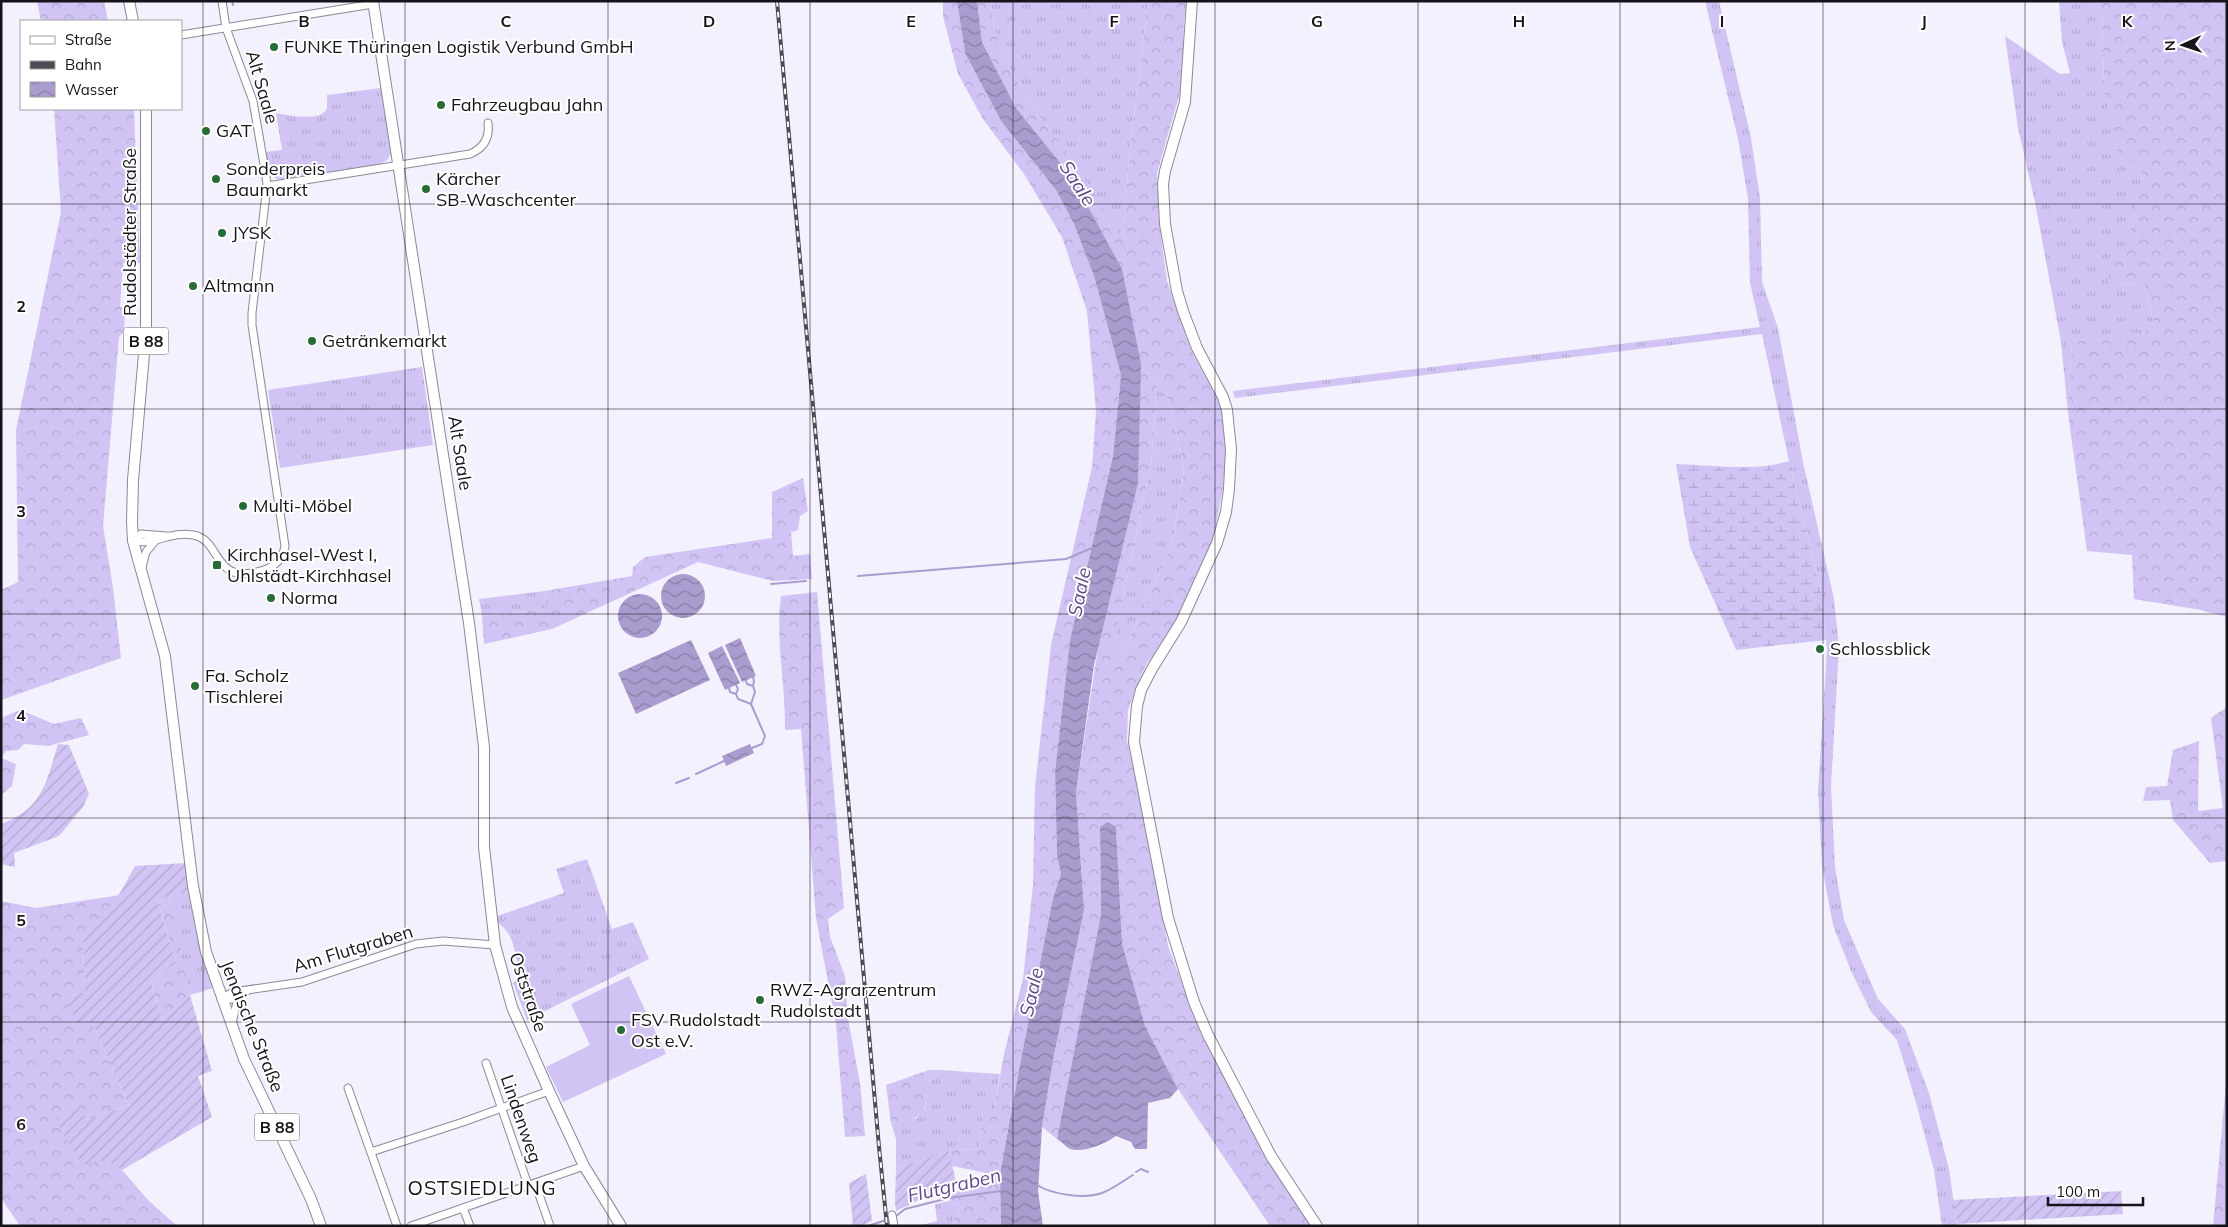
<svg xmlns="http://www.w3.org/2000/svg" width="2228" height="1227" font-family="Mulish,sans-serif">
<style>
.grass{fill:url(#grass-tufts)}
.forest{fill:url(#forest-crowns);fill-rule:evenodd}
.wetland{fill:url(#wetland-marsh)}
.garden{fill:url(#garden-furrows)}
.pitch{fill:#d1c4f4}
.water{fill:url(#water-waves)}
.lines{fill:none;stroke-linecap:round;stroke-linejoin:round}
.stream{stroke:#ab9ccf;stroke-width:2}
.street-casing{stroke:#8c8897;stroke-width:9}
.secondary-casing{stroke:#8c8897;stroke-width:12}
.primary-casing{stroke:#8c8897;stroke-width:12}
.street{stroke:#fff;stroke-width:7}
.secondary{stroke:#fff;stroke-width:10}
.primary{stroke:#fff;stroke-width:10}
.rail-casing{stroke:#4d4b53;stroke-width:4}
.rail{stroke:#fff;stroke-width:2;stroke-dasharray:5.5;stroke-linecap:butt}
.grid{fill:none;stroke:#16141a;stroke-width:1;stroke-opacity:0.55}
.poi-dot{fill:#286b36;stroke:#fff;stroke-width:2}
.labels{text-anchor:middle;stroke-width:4;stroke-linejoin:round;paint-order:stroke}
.shield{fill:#fff;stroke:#5c5a5f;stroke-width:1}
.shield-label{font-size:16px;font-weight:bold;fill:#16141a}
.poi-label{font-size:18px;fill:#16141a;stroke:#fff;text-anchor:start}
.street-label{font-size:18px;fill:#16141a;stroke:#fff}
.water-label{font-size:19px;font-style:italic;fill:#5f498b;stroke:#fff}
.quarter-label{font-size:20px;letter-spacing:1px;fill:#16141a;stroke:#fff}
.grid-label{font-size:16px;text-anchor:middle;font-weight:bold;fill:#16141a;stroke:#fff;stroke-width:4;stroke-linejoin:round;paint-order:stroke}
</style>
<defs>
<pattern id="grass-tufts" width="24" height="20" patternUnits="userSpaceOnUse" patternTransform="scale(1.25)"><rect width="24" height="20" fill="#d1c4f4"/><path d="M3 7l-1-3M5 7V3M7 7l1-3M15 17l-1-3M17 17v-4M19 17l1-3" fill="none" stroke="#b3a8d1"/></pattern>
<pattern id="forest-crowns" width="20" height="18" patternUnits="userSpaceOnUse" patternTransform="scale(1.25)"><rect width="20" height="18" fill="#d1c4f4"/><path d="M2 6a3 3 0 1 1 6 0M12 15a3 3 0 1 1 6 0" fill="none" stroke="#b3a8d1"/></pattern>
<pattern id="wetland-marsh" width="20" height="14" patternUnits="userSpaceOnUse" patternTransform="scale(1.25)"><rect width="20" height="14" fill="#d1c4f4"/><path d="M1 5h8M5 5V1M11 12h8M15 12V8" fill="none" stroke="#b3a8d1"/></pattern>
<pattern id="garden-furrows" width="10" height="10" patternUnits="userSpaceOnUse" patternTransform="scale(1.25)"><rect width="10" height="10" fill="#d1c4f4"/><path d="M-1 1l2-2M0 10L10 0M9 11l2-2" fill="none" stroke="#b3a8d1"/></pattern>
<pattern id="water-waves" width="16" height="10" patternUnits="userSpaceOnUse" patternTransform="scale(1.25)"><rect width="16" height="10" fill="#ab9ccf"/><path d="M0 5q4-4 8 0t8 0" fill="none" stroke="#8a7ea7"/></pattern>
</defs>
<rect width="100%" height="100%" fill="#f4f1fe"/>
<g class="grass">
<path d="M 990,1 L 1148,1 L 1129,158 L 1123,240 L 1062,144 L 1037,114 L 1014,76 L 999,47 Z"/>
<path d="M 1705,1 L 1719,1 L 1751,138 L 1760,198 L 1762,282 L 1778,328 L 1803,462 L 1834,599 L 1839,648 L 1831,786 L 1835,867 L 1844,920 L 1878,999 L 1905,1029 L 1929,1093 L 1949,1169 L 1957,1226 L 1942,1226 L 1934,1170 L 1915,1099 L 1897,1040 L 1871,1012 L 1851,971 L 1833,925 L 1822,866 L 1818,791 L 1827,650 L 1823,600 L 1789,461 L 1762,334 L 1235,398 L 1233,391 L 1760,327 L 1750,283 L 1748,198 L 1738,139 Z"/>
<path d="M 2059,1 L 2095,1 L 2102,12 L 2104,89 L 2145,163 L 2132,227 L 2109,285 L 2144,284 L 2155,331 L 2072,342 L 2068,413 L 2061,342 L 2035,202 L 2018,128 L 2005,36 L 2060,74 L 2070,73 L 2062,42 Z"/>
<path d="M 381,88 L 391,154 L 387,160 L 380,164 L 282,180 C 267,178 267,165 265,152 L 282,150 L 276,113 C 286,115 319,122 326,110 C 328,107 327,99 327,95 Z"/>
<path d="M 422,367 L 433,445 L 280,468 L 268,390 Z"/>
<path d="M 1157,378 L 1170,404 L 1184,470 L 1172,546 L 1126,647 L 1112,658 L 1119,615 L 1151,468 Z"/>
<path d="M 545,591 L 547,609 L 482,616 L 479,599 Z"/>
<path d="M 587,859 L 612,929 L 633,922 L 649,959 L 527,1020 L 513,983 L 522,975 C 512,956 518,937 498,923 L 497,916 L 564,893 L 556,869 Z"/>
<path d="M 189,892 L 199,945 L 213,988 L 190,995 L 180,954 L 170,896 Z"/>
<path d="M 939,1070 L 1000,1074 L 994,1112 L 983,1112 L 979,1150 L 956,1149 L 896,1168 L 896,1139 L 891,1123 L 917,1118 L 925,1108 L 928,1082 L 938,1075 Z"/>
<path d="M 950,1201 L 960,1205 L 952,1226 L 918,1226 L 937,1221 L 935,1204 Z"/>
</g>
<g class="forest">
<path d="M 37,1 L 104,1 L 108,21 L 41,21 Z"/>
<path d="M 943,1 L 957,1 L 965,53 L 1001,121 L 1056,190 L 1074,224 L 1094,276 L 1121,375 L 1113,456 L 1070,640 L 1055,772 L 1057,855 L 1061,874 L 1053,898 L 1022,1054 L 1000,1174 L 1001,1226 L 952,1226 L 960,1205 L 950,1201 L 951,1193 L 990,1184 L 991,1174 L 952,1166 L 949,1151 L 956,1149 L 979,1150 L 983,1112 L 994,1111 L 1004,1054 L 1023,979 L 1033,884 L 1035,787 L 1051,645 L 1092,467 L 1096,411 L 1087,311 L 1062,237 L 1024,174 L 983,119 L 958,74 L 943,16 Z"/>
<path d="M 977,1 L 990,1 L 999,47 L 1014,76 L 1037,114 L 1062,144 L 1123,239 L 1129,158 L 1148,1 L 1187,1 L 1184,20 L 1182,86 L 1157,173 L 1159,222 L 1167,281 L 1192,352 L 1221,405 L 1226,449 L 1223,488 L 1213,540 L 1178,621 L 1166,641 L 1147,663 L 1137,686 L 1128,710 L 1127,741 L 1144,809 L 1168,946 L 1201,1033 L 1266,1156 L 1316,1226 L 1270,1226 L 1178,1089 L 1145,1026 L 1122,943 L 1116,827 L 1100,827 L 1101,914 L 1057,1139 L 1042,1127 L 1053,1060 L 1084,910 L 1076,793 L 1141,364 L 1071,176 L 1016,108 L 982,42 ZM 1157,379 L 1170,404 L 1184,470 L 1172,546 L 1126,647 L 1113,657 L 1119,615 L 1151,468 Z"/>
<path d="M 2095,1 L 2227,1 L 2227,617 L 2201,610 L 2134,599 L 2132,555 L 2087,551 L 2068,413 L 2072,342 L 2155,330 L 2144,284 L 2109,285 L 2108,258 L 2123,248 L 2132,227 L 2144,163 L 2119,159 L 2104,89 L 2102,12 Z"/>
<path d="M 54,109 L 134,109 L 140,263 L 123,263 L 120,307 L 125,308 L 124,331 L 119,337 L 103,526 L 113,588 L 121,658 L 1,700 L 1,590 L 18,582 L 16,430 L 61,212 Z"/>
<path d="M 803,478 L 808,511 L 800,516 L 798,530 L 791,532 L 793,556 L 810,554 L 812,579 L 773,581 L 698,562 L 552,629 L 484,644 L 482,616 L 547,609 L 545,591 L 632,576 L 633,567 L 645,557 L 772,538 L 772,492 Z"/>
<path d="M 817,592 L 844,908 L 828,919 L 830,937 L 845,976 L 848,1019 L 860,1083 L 865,1136 L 845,1137 L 836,1024 L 816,918 L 801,729 L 785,730 C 786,685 775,641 781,596 Z"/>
<path d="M 2227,707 L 2227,861 L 2210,863 L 2173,820 L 2170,800 L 2143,801 L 2146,787 L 2167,786 L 2173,750 L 2199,741 L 2198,811 L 2223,808 L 2211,718 Z"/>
<path d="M 20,710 L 54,724 L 81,718 L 89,735 L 48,746 L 24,744 L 18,750 L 6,751 L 1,758 L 16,764 L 12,786 L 1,795 L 1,718 Z"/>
<path d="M 120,895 L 83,940 L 85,992 L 68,996 L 92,1022 L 129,1105 L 87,1120 L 106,1160 L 122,1170 L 148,1200 L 177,1226 L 20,1226 L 1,1198 L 1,901 L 36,908 Z"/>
<path d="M 170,896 L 190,995 L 162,1019 L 151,983 L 176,963 L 157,898 Z"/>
<path d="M 929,1070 L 939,1070 L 938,1075 L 928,1082 C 924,1117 927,1117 891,1123 L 886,1085 Z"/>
<path d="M 2227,1072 L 2227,1226 L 2213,1226 Z"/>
</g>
<path class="wetland" d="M 1789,461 L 1823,600 L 1826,640 L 1736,650 L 1690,547 L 1676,464 C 1713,465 1754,472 1789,461 Z"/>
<g class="garden">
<path d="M 58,744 L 69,745 L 89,794 L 83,807 L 59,836 L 14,853 L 15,867 L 1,864 L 1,824 C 43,809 46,782 58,744 Z"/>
<path d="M 187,863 L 189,892 L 157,899 L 176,963 L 151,983 L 162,1019 L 190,995 L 212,1071 L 198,1076 L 212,1117 L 122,1170 L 106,1160 L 82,1165 L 55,1119 L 78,1105 L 87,1120 L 129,1105 L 92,1022 L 75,1023 L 68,996 L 85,992 L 83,940 L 120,893 L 135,866 Z"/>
<path d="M 949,1151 L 956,1182 L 896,1211 L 895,1203 L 896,1168 Z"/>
<path d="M 866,1174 L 872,1221 L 860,1226 L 853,1226 L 849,1183 Z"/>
<path d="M 2121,1191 L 2123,1214 L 1957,1224 L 1953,1200 Z"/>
</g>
<path class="pitch" d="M 629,976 L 666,1054 L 563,1102 L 546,1067 L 590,1045 L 571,1004 Z"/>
<g class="water">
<path d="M 957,1 L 977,1 L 982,42 L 1016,108 L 1071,176 L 1122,269 L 1141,364 L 1138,483 L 1094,665 L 1076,793 L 1084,910 L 1053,1060 L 1042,1127 L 1038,1191 L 1043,1226 L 1001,1226 L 1000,1174 L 1022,1054 L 1053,898 L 1061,874 L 1057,855 L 1055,772 L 1070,640 L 1113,456 L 1121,375 L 1094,276 L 1074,224 L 1056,190 L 1001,121 L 965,53 Z"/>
<circle cx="683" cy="596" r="22"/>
<circle cx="640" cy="616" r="22"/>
<path d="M 740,638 L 756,676 L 742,682 L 725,645 Z"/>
<path d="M 691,640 L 710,680 L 636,714 L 618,673 Z"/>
<path d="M 722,646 L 740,683 L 725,690 L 708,653 Z"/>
<path d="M 750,744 L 754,753 L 726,766 L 722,756 Z"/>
<path d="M 1108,822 L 1116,827 L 1122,943 L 1145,1026 L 1178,1089 L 1170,1098 L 1148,1103 L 1147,1149 L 1135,1149 L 1131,1142 L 1116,1136 C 1105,1144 1084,1153 1070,1149 C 1066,1147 1061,1141 1057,1139 L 1101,914 L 1100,827 Z"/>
</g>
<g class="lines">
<g class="stream">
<path d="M 232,1 L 233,5"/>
<path d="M 858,576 L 1066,559 L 1092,548"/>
<path d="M 771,584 L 806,581"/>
<path d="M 746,681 L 747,684 L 753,686 L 755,692 L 751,704"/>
<path d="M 736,685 L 738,689 L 736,694"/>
<path d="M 753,686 L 754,681 L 753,677"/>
<path d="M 729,688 L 730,692 L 736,694 L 738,699 L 751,704 L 765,736 L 762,744 L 752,748"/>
<path d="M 696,774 L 724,761"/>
<path d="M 676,783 L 689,778"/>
<path d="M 1136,1172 L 1141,1169 L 1148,1172"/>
<path d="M 1037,1185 C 1053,1195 1085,1199 1102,1193 C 1113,1189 1123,1181 1133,1175"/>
<path d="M 868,1226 L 895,1217 L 905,1209 L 949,1198 L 1001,1191"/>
</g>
<g class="street-casing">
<g id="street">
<path d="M 181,35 L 373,4"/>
<path d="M 267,186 L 470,154 C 484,148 490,138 488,123"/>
<path d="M 133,541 C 155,545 171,531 193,535 C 223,540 211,587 264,570 C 276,566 283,558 285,546 L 252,325 L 252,313 L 267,186 L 266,176 L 253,101 L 226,28 L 222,1"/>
<path d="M 133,541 L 141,534 L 167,536"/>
<path d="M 142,567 L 146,552 L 155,541"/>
<path d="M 221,999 L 233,992 L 302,982 L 416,944 L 443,941 L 495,945"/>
<path d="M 221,999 L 235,999 L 247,991"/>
<path d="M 232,1023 L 238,998"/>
<path d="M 486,1063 L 528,1185"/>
<path d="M 348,1088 L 397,1226"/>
<path d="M 371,1152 L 463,1122 L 549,1091"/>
<path d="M 535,1183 L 550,1226"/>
<path d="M 463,1208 L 470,1226"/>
<path d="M 892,1215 L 894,1226"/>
<path d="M 411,1226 L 584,1166"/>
</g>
</g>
<g class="secondary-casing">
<g id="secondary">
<path d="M 373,1 L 469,623 L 484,747 L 484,847 L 495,945 L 512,1007 L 549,1091 L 584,1166 L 621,1226"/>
<path d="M 1192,1 L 1185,102 L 1165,171 L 1163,184 L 1165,224 L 1177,291 L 1183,311 L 1197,348 L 1223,397 L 1227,410 L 1231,449 L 1229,489 L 1226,512 L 1217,543 L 1181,622 L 1153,667 L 1141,690 L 1137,706 L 1134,742 L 1168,918 L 1194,1002 L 1208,1035 L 1271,1156 L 1317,1226"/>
</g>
</g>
<g class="primary-casing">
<g id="primary">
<path d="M 129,1 L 133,21"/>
<path d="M 146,109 L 146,331 L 133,480 L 132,522 L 133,541 L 165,656 L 193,886 L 206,952 L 244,1059 L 311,1199 L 321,1226"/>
</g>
</g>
<use href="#street" class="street"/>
<use href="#secondary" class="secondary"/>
<use href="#primary" class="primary"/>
<g class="rail-casing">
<path id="rail" d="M 777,1 L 879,1147 L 887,1226"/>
</g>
<use href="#rail" class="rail"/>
</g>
<path class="grid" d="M 203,1 L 203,1226M 405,1 L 405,1226M 608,1 L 608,1226M 810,1 L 810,1226M 1013,1 L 1013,1226M 1215,1 L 1215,1226M 1418,1 L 1418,1226M 1620,1 L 1620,1226M 1823,1 L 1823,1226M 2025,1 L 2025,1226M 1,204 L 2227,204M 1,409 L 2227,409M 1,614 L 2227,614M 1,818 L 2227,818M 1,1022 L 2227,1022"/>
<g class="poi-dot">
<circle cx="274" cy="47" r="5"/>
<circle cx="441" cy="105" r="5"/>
<circle cx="206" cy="131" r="5"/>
<circle cx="216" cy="179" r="5"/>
<circle cx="426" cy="189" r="5"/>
<circle cx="222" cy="233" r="5"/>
<circle cx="193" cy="286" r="5"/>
<circle cx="312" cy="341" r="5"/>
<circle cx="243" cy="506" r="5"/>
<rect x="212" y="560" width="10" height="10" rx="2.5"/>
<circle cx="271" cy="598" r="5"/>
<circle cx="1820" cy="649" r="5"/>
<circle cx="195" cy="686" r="5"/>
<circle cx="760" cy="1000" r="5"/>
<circle cx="621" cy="1030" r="5"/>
</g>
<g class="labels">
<g class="shield">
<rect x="123.5" y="327.5" width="45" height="27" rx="4"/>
<rect x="254.5" y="1113.5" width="45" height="27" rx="4"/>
</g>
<g class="shield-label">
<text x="146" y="347">B 88</text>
<text x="277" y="1133">B 88</text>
</g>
<g class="poi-label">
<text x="284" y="53">FUNKE Thüringen Logistik Verbund GmbH</text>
<text x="451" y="111">Fahrzeugbau Jahn</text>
<text x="216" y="137">GAT</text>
<text x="226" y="175">Sonderpreis<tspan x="226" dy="21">Baumarkt</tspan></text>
<text x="436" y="185">Kärcher<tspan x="436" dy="21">SB-Waschcenter</tspan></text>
<text x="232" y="239">JYSK</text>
<text x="203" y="292">Altmann</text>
<text x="322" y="347">Getränkemarkt</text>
<text x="253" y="512">Multi-Möbel</text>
<text x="227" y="561">Kirchhasel-West I,<tspan x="227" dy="21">Uhlstädt-Kirchhasel</tspan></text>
<text x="281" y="604">Norma</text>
<text x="1830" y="655">Schlossblick</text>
<text x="205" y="682">Fa. Scholz<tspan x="205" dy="21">Tischlerei</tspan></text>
<text x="770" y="996">RWZ-Agrarzentrum<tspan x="770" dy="21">Rudolstadt</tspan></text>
<text x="631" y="1026">FSV Rudolstadt<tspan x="631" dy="21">Ost e.V.</tspan></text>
</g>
<g class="street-label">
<text transform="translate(262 87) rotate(74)" y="6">Alt Saale</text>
<text transform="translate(130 232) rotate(-90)" y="6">Rudolstädter Straße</text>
<text transform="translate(460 453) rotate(81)" y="6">Alt Saale</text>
<text transform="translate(353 949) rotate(-17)" y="6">Am Flutgraben</text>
<text transform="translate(528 992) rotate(71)" y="6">Oststraße</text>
<text transform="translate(252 1026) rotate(68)" y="6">Jenaische Straße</text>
<text transform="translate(521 1119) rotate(71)" y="6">Lindenweg</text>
</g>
<g class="water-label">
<text transform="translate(1078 183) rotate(57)" y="7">Saale</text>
<text transform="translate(1079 592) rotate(-78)" y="7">Saale</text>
<text transform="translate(1031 992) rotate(-77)" y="7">Saale</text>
<text transform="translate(954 1185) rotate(-13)" y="7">Flutgraben</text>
</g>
<g class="quarter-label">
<text x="482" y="1195">OSTSIEDLUNG</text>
</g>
</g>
<g class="grid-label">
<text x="304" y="27">B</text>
<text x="506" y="27">C</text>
<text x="709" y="27">D</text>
<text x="911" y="27">E</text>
<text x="1114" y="27">F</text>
<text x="1317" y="27">G</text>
<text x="1519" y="27">H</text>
<text x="1722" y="27">I</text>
<text x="1924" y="27">J</text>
<text x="2127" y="27">K</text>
<text x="21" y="312">2</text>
<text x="21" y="517">3</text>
<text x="21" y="721">4</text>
<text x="21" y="926">5</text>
<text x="21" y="1130">6</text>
</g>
<rect width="2228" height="1227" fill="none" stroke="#16141a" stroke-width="5"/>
<rect x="20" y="20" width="162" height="90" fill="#ffffff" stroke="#a2a1a3"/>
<rect x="30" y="36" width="25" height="8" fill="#ffffff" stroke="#a2a1a3"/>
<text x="65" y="45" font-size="15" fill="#16141a">Straße</text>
<rect x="30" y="61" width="25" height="8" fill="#4d4b53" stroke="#a2a1a3"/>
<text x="65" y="70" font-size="15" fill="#16141a">Bahn</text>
<rect x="30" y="82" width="25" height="15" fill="url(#water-waves)" stroke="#a2a1a3"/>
<text x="65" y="95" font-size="15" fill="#16141a">Wasser</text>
<g transform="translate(2183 45) rotate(267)" stroke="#ffffff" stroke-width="4" paint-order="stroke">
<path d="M0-4L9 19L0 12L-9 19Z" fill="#16141a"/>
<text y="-8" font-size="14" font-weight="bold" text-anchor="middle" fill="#16141a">N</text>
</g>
<path d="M2048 1197v8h95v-8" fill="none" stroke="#16141a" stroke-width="2.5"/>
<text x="2056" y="1197" font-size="15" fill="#16141a" stroke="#ffffff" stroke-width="4" paint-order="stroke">100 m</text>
</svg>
